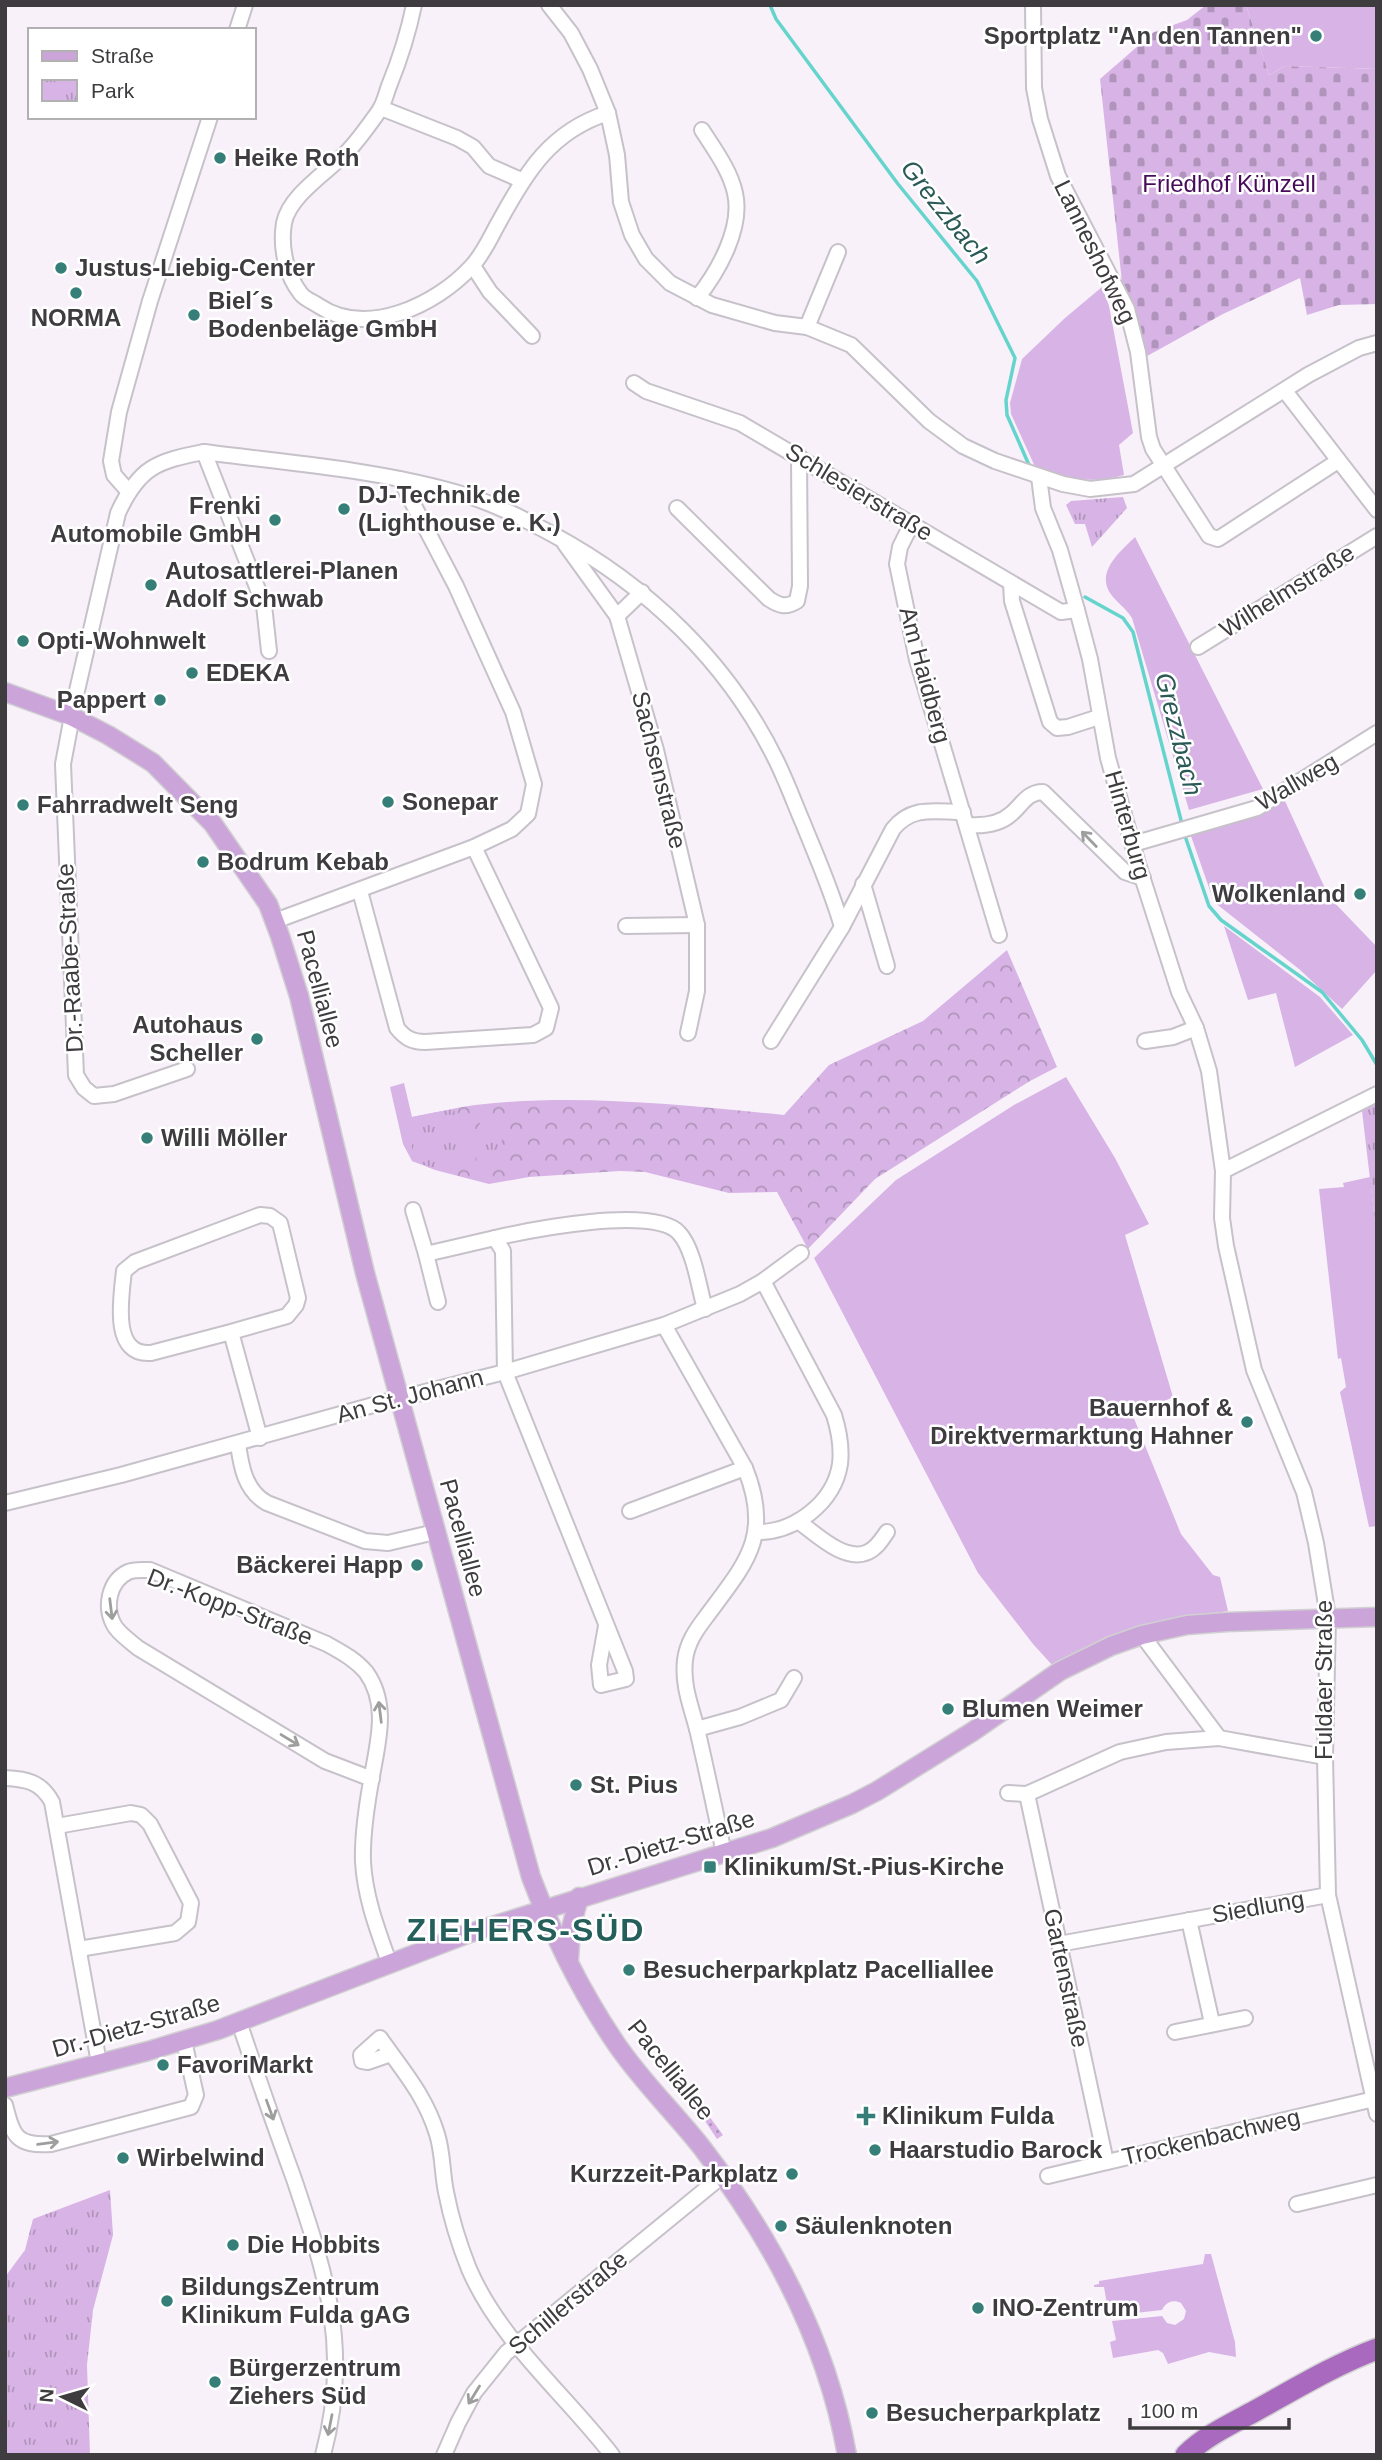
<svg xmlns="http://www.w3.org/2000/svg" width="1382" height="2460" font-family="Helvetica,sans-serif">
<style>
.grass{fill:#d7b4e5}
.forest{fill:url(#forest-crowns)}
.cemetery{fill:url(#cemetery-stones)}
.park{fill:url(#park-tufts)}
.garden{fill:url(#garden-dots)}
.lines{fill:none;stroke-linecap:round;stroke-linejoin:round}
.stream{stroke:#65d4cc;stroke-width:3.5}
.minor-casing{stroke:#c7c1ca;stroke-width:18}
.major-casing{stroke:#d1d0d1;stroke-width:21}
.highway-casing{stroke:#d1d0d1;stroke-width:24}
.minor{stroke:#fff;stroke-width:14}
.major{stroke:#cba5d9;stroke-width:18}
.highway{stroke:#a869bf;stroke-width:21}
.oneway{stroke:#9e9e9f}
.poi-dot{fill:#367e78;stroke:#fff;stroke-width:2.5}
.labels{text-anchor:middle;stroke-width:5;stroke-linejoin:round;paint-order:stroke}
.poi-label{font-size:24px;font-weight:bold;fill:#3e3c3f;stroke:#fff;text-anchor:start}
.park-label{font-size:24px;fill:#470b59;stroke:#fff}
.street-label{font-size:24px;fill:#3e3c3f;stroke:#fff}
.water-label{font-size:26px;font-style:italic;fill:#2a5a56;stroke:#fff}
.district-label{font-size:32px;font-weight:bold;letter-spacing:2px;fill:#255f5b;stroke:#fff}
</style>
<defs>
<pattern id="forest-crowns" width="20" height="18" patternUnits="userSpaceOnUse" patternTransform="scale(1.75)"><rect width="20" height="18" fill="#d7b4e5"/><path d="M2 6a3 3 0 1 1 6 0M12 15a3 3 0 1 1 6 0" fill="none" stroke="#b094bb"/></pattern>
<pattern id="cemetery-stones" width="16" height="16" patternUnits="userSpaceOnUse" patternTransform="scale(1.75)"><rect width="16" height="16" fill="#d7b4e5"/><path d="M2 7V4a2 2 0 0 1 4 0v3zM10 15v-3a2 2 0 0 1 4 0v3z" fill="#b094bb"/></pattern>
<pattern id="park-tufts" width="24" height="20" patternUnits="userSpaceOnUse" patternTransform="scale(1.75)"><rect width="24" height="20" fill="#d7b4e5"/><path d="M3 7l-1-3M5 7V3M7 7l1-3M15 17l-1-3M17 17v-4M19 17l1-3" fill="none" stroke="#b094bb"/></pattern>
<pattern id="garden-dots" width="8" height="8" patternUnits="userSpaceOnUse" patternTransform="scale(1.75)"><rect width="8" height="8" fill="#d7b4e5"/><path d="M2 2h.1M6 6h.1" fill="none" stroke="#b094bb" stroke-width="1.8" stroke-linecap="round"/></pattern>
</defs>
<rect width="100%" height="100%" fill="#f8f1fa"/>
<g class="grass">
<path d="M 1246,5 L 1377,5 L 1377,69 L 1285,66 L 1269,75 Z"/>
<path d="M 1102,287 L 1109,306 L 1133,433 L 1119,445 L 1124,475 C 1092,484 1069,479 1037,471 L 1011,414 L 1010,403 L 1022,359 L 1065,318 Z"/>
<path d="M 1135,537 L 1263,789 L 1189,810 L 1132,618 C 1126,608 1116,602 1110,593 C 1096,571 1121,551 1135,537 Z"/>
<path d="M 1285,801 L 1329,897 L 1377,947 L 1377,970 L 1342,1009 L 1299,969 L 1214,902 L 1191,836 Z"/>
<path d="M 1224,926 L 1320,997 L 1353,1035 L 1295,1067 L 1276,993 L 1248,1000 Z"/>
<path d="M 1066,1077 L 1115,1158 L 1149,1224 L 1125,1235 L 1173,1397 L 1133,1416 L 1181,1534 L 1213,1575 L 1220,1577 L 1228,1611 L 1143,1625 L 1104,1638 L 1053,1666 L 1033,1644 L 978,1573 L 814,1258 L 896,1180 L 1014,1105 Z"/>
<path d="M 404,1083 L 412,1117 L 412,1161 L 403,1144 L 390,1087 Z"/>
<path d="M 1370,1177 L 1377,1239 L 1377,1526 L 1369,1527 L 1340,1392 L 1346,1387 L 1341,1358 L 1338,1359 L 1319,1189 L 1344,1187 L 1343,1183 Z"/>
<path d="M 1205,2254 L 1211,2254 L 1235,2342 L 1236,2357 L 1209,2352 L 1168,2364 L 1163,2353 L 1158,2350 L 1113,2358 L 1110,2342 L 1116,2340 L 1112,2321 L 1162,2316 L 1167,2323 L 1175,2325 L 1184,2319 L 1186,2311 L 1181,2303 C 1173,2299 1166,2302 1162,2310 L 1109,2316 L 1104,2287 L 1094,2287 L 1094,2285 L 1099,2284 L 1099,2281 L 1203,2264 Z"/>
</g>
<path class="forest" d="M 1007,950 L 1057,1067 L 1030,1081 L 875,1179 L 808,1249 L 777,1192 L 729,1193 L 645,1172 L 620,1171 L 529,1177 L 489,1184 L 435,1170 L 412,1161 L 412,1117 C 433,1113 454,1108 475,1105 C 577,1093 683,1105 784,1115 L 829,1065 L 923,1021 Z"/>
<path class="cemetery" d="M 1206,5 L 1246,5 L 1269,75 L 1285,66 L 1377,69 L 1377,304 L 1339,305 L 1307,315 L 1300,278 L 1223,314 L 1131,365 L 1100,79 L 1154,32 L 1187,20 Z"/>
<g class="park">
<path d="M 1123,497 L 1127,508 L 1092,547 L 1085,524 L 1075,524 L 1066,505 L 1071,501 Z"/>
<path d="M 1377,1104 L 1377,1239 L 1362,1111 Z"/>
<path d="M 454,1109 L 458,1132 L 475,1133 L 484,1116 L 504,1117 L 499,1169 L 477,1163 L 475,1150 L 456,1150 L 454,1174 L 412,1161 L 412,1117 Z"/>
<path d="M 110,2190 L 113,2235 L 93,2310 L 87,2365 L 90,2455 L 5,2455 L 5,2277 L 25,2250 L 33,2219 Z"/>
</g>
<path class="garden" d="M 706,2112 L 723,2135 L 717,2139 L 701,2115 Z"/>
<g class="lines">
<g class="stream">
<path d="M 770,5 L 776,19 L 898,184 L 977,281 L 1015,358 L 1006,400 L 1007,415 L 1029,465"/>
<path d="M 1085,597 L 1123,618 L 1133,632 L 1182,824"/>
<path d="M 1185,836 L 1209,906 L 1221,920 L 1322,992 L 1362,1040 L 1377,1065"/>
</g>
<g class="minor-casing">
<g id="minor">
<path d="M 414,5 C 408,34 400,59 389,86 C 386,94 384,104 379,111 C 369,125 358,141 346,153 C 327,172 289,196 284,223 C 280,247 286,275 301,294 C 305,299 313,302 319,306 C 367,338 436,305 471,267 C 483,255 491,236 499,222 C 526,172 551,131 608,113"/>
<path d="M 549,5 L 571,33 L 590,69 L 608,113 L 617,155 L 621,202 L 632,235 L 646,259 L 670,283 L 712,305 L 775,323 L 807,327 L 851,345 L 929,421 L 963,446 L 995,461 L 1063,484 L 1090,489 L 1134,484 L 1308,375 L 1359,348 L 1377,343"/>
<path d="M 1033,5 L 1034,88 L 1040,119 L 1058,176 L 1127,309 L 1138,352 L 1149,437 L 1153,449 L 1209,536 L 1218,539 L 1338,461"/>
<path d="M 237,30 L 245,5"/>
<path d="M 381,108 L 457,138 L 473,147 L 489,166 L 521,180"/>
<path d="M 473,266 L 490,292 L 532,336"/>
<path d="M 697,298 C 718,272 743,228 735,193 C 730,170 714,149 702,130"/>
<path d="M 807,327 L 838,252"/>
<path d="M 634,383 L 646,391 L 740,423 L 1061,612 L 1077,610"/>
<path d="M 1285,391 L 1377,510"/>
<path d="M 204,452 L 264,605 L 269,651"/>
<path d="M 1039,477 L 1043,508 L 1060,550 L 1077,610 L 1090,659 L 1108,758 L 1138,864 L 1179,992 L 1196,1028 L 1209,1071 L 1223,1171 L 1222,1218 L 1226,1246 L 1254,1370 L 1304,1492 L 1316,1543 L 1328,1617 L 1325,1757 L 1328,1895 L 1377,2114"/>
<path d="M 129,492 L 114,475 L 111,461 L 119,412 L 150,301 L 210,117"/>
<path d="M 677,508 L 769,599 C 780,606 786,608 797,601 L 800,586 L 799,456"/>
<path d="M 911,525 L 900,547 L 897,564 L 917,660 L 999,935"/>
<path d="M 565,544 L 617,616 L 656,750 L 697,925 L 697,991 L 688,1033"/>
<path d="M 1011,583 L 1012,601 L 1050,722 L 1057,728 L 1068,727 L 1099,717"/>
<path d="M 617,616 L 642,592"/>
<path d="M 1198,647 L 1377,536"/>
<path d="M 968,825 C 982,826 1000,824 1011,814 C 1022,805 1027,792 1043,792 L 1125,872 L 1143,878"/>
<path d="M 1133,844 L 1257,808 L 1377,733"/>
<path d="M 863,884 L 887,966"/>
<path d="M 360,891 L 397,1028 C 405,1038 412,1042 425,1042 L 533,1035 L 546,1028 L 551,1008 L 474,847"/>
<path d="M 275,921 L 474,847 L 512,829 L 528,814 L 534,784 L 513,712 L 456,586 L 400,479"/>
<path d="M 626,926 L 697,925"/>
<path d="M 771,1041 L 842,927 L 893,829 C 912,805 936,812 963,812"/>
<path d="M 1145,1041 L 1173,1037 L 1196,1028"/>
<path d="M 187,1069 L 114,1094 L 94,1096 L 84,1088 L 76,1075 L 63,764 L 76,695 L 118,513 C 139,467 157,461 204,452 C 288,463 384,470 465,495 C 495,504 524,519 552,534 C 647,585 728,662 776,760 C 786,780 794,802 803,823 C 817,858 832,891 842,927"/>
<path d="M 1223,1171 L 1377,1094"/>
<path d="M 413,1210 L 426,1254"/>
<path d="M 438,1302 L 426,1254 L 495,1238"/>
<path d="M 664,1325 L 745,1468 C 773,1537 745,1564 706,1617 C 696,1630 687,1643 685,1660 C 682,1687 692,1708 698,1733 C 707,1773 716,1813 724,1854"/>
<path d="M 231,1332 L 287,1316 L 296,1305 L 298,1298 L 280,1223 L 270,1216 L 260,1215 L 135,1262 L 124,1271 C 121,1298 111,1356 151,1353 L 231,1332 L 260,1438"/>
<path d="M 238,1444 C 241,1466 245,1491 267,1503 L 365,1541 L 388,1543 L 435,1532"/>
<path d="M 5,1503 L 121,1475 L 377,1404 L 505,1372 L 664,1325 L 740,1294 L 763,1281 L 801,1253"/>
<path d="M 630,1511 L 745,1468"/>
<path d="M 798,1521 C 816,1534 845,1563 868,1552 C 877,1548 882,1539 887,1532"/>
<path d="M 756,1532 C 794,1533 834,1503 840,1464 C 842,1447 839,1431 834,1415 L 763,1281"/>
<path d="M 606,1626 L 599,1665 L 601,1685 L 626,1679 L 625,1671 L 505,1372 L 503,1251 L 495,1238 C 530,1230 654,1205 679,1233 C 694,1249 699,1288 705,1309"/>
<path d="M 1142,1635 L 1219,1738"/>
<path d="M 697,1729 L 740,1717 L 781,1700 L 794,1678"/>
<path d="M 5,1778 C 27,1779 41,1782 52,1802 L 99,2063"/>
<path d="M 372,1779 L 325,1761 L 138,1648 C 130,1641 118,1633 114,1625 C 104,1607 109,1581 128,1572 C 134,1569 143,1570 150,1570 L 327,1644 C 341,1652 355,1659 366,1672 C 389,1704 378,1741 372,1776 C 367,1803 362,1834 363,1862 C 365,1898 378,1931 390,1965"/>
<path d="M 1008,1793 L 1027,1794 L 1120,1752 L 1166,1742 L 1219,1738 L 1325,1757"/>
<path d="M 1027,1794 L 1106,2162"/>
<path d="M 57,1826 L 131,1813 L 141,1815 L 150,1824 L 191,1903 L 188,1922 L 175,1933 L 79,1949"/>
<path d="M 1189,1920 L 1212,2023"/>
<path d="M 1059,1944 L 1328,1895"/>
<path d="M 239,2022 C 257,2075 275,2127 294,2179 C 327,2277 351,2351 323,2455"/>
<path d="M 1175,2032 L 1245,2018"/>
<path d="M 391,2054 L 368,2062 L 362,2061 L 361,2055 L 380,2038 C 403,2071 425,2095 437,2134 C 443,2153 442,2173 446,2192 C 451,2218 459,2244 469,2269 C 500,2341 565,2394 612,2455"/>
<path d="M 5,2105 C 13,2136 16,2146 51,2144 L 191,2107 L 196,2095 L 184,2041"/>
<path d="M 1048,2176 L 1374,2099"/>
<path d="M 1297,2204 L 1377,2185"/>
<path d="M 444,2455 L 458,2423 L 474,2393 L 506,2353 L 722,2176"/>
</g>
</g>
<g class="major-casing">
<g id="major">
<path d="M 5,692 L 71,716 L 108,735 L 153,763 L 213,824 L 268,904 L 280,936 L 299,996 L 365,1273 L 531,1877 C 552,1932 582,1993 615,2042 C 641,2081 675,2113 703,2149 C 773,2240 827,2342 847,2455"/>
<path d="M 569,1959 L 571,1928 L 579,1897"/>
<path d="M 5,2088 L 148,2051 L 218,2030 L 467,1934 L 772,1838 L 852,1804 L 877,1791 L 972,1732 L 1060,1671 L 1111,1646 L 1142,1635 L 1187,1625 L 1227,1622 L 1377,1617"/>
</g>
</g>
<g class="highway-casing">
<path id="highway" d="M 1186,2455 C 1205,2436 1231,2424 1255,2411 C 1295,2389 1334,2365 1377,2349"/>
</g>
<use href="#minor" class="minor"/>
<use href="#major" class="major"/>
<use href="#highway" class="highway"/>
</g>
<defs><path id="oneway-shaft" d="M-6 0H5M1.5-3L5.5 0L1.5 3" fill="none" stroke-width="1.6" stroke-linecap="round" stroke-linejoin="round" transform="scale(1.75)"/></defs>
<g class="oneway">
<use href="#oneway-shaft" transform="translate(1089 839) rotate(-134)"/>
<use href="#oneway-shaft" transform="translate(111 1609) rotate(83)"/>
<use href="#oneway-shaft" transform="translate(380 1712) rotate(-97)"/>
<use href="#oneway-shaft" transform="translate(290 1740) rotate(31)"/>
<use href="#oneway-shaft" transform="translate(270 2110) rotate(70)"/>
<use href="#oneway-shaft" transform="translate(48 2143) rotate(-8)"/>
<use href="#oneway-shaft" transform="translate(474 2395) rotate(122)"/>
<use href="#oneway-shaft" transform="translate(330 2425) rotate(101)"/>
</g>
<g class="poi-dot">
<circle cx="1316" cy="36" r="7"/>
<circle cx="220" cy="158" r="7"/>
<circle cx="61" cy="268" r="7"/>
<circle cx="76" cy="293" r="7"/>
<circle cx="194" cy="315" r="7"/>
<circle cx="344" cy="509" r="7"/>
<circle cx="275" cy="520" r="7"/>
<circle cx="151" cy="585" r="7"/>
<circle cx="23" cy="641" r="7"/>
<circle cx="192" cy="673" r="7"/>
<circle cx="160" cy="700" r="7"/>
<circle cx="388" cy="802" r="7"/>
<circle cx="23" cy="805" r="7"/>
<circle cx="203" cy="862" r="7"/>
<circle cx="1360" cy="894" r="7"/>
<circle cx="257" cy="1039" r="7"/>
<circle cx="147" cy="1138" r="7"/>
<circle cx="1247" cy="1422" r="7"/>
<circle cx="417" cy="1565" r="7"/>
<circle cx="948" cy="1709" r="7"/>
<circle cx="576" cy="1785" r="7"/>
<rect x="703" y="1860" width="14" height="14" rx="3.5"/>
<circle cx="629" cy="1970" r="7"/>
<circle cx="163" cy="2065" r="7"/>
<path d="M862.5 2105.5h7v7h7v7h-7v7h-7v-7h-7v-7h7z"/>
<circle cx="875" cy="2150" r="7"/>
<circle cx="123" cy="2158" r="7"/>
<circle cx="792" cy="2174" r="7"/>
<circle cx="781" cy="2226" r="7"/>
<circle cx="233" cy="2245" r="7"/>
<circle cx="167" cy="2301" r="7"/>
<circle cx="978" cy="2308" r="7"/>
<circle cx="215" cy="2382" r="7"/>
<circle cx="872" cy="2413" r="7"/>
</g>
<g class="labels">
<g class="poi-label">
<text x="1302" y="44" text-anchor="end">Sportplatz "An den Tannen"</text>
<text x="234" y="166">Heike Roth</text>
<text x="75" y="276">Justus-Liebig-Center</text>
<text x="208" y="309">Biel´s<tspan x="208" dy="28">Bodenbeläge GmbH</tspan></text>
<text x="76" y="326" text-anchor="middle">NORMA</text>
<text x="358" y="503">DJ-Technik.de<tspan x="358" dy="28">(Lighthouse e. K.)</tspan></text>
<text x="261" y="514" text-anchor="end">Frenki<tspan x="261" dy="28">Automobile GmbH</tspan></text>
<text x="165" y="579">Autosattlerei-Planen<tspan x="165" dy="28">Adolf Schwab</tspan></text>
<text x="37" y="649">Opti-Wohnwelt</text>
<text x="206" y="681">EDEKA</text>
<text x="146" y="708" text-anchor="end">Pappert</text>
<text x="402" y="810">Sonepar</text>
<text x="37" y="813">Fahrradwelt Seng</text>
<text x="217" y="870">Bodrum Kebab</text>
<text x="1346" y="902" text-anchor="end">Wolkenland</text>
<text x="243" y="1033" text-anchor="end">Autohaus<tspan x="243" dy="28">Scheller</tspan></text>
<text x="161" y="1146">Willi Möller</text>
<text x="1233" y="1416" text-anchor="end">Bauernhof &amp;<tspan x="1233" dy="28">Direktvermarktung Hahner</tspan></text>
<text x="403" y="1573" text-anchor="end">Bäckerei Happ</text>
<text x="962" y="1717">Blumen Weimer</text>
<text x="590" y="1793">St. Pius</text>
<text x="724" y="1875">Klinikum/St.-Pius-Kirche</text>
<text x="643" y="1978">Besucherparkplatz Pacelliallee</text>
<text x="177" y="2073">FavoriMarkt</text>
<text x="882" y="2124">Klinikum Fulda</text>
<text x="889" y="2158">Haarstudio Barock</text>
<text x="137" y="2166">Wirbelwind</text>
<text x="778" y="2182" text-anchor="end">Kurzzeit-Parkplatz</text>
<text x="795" y="2234">Säulenknoten</text>
<text x="247" y="2253">Die Hobbits</text>
<text x="181" y="2295">BildungsZentrum<tspan x="181" dy="28">Klinikum Fulda gAG</tspan></text>
<text x="992" y="2316">INO-Zentrum</text>
<text x="229" y="2376">Bürgerzentrum<tspan x="229" dy="28">Ziehers Süd</tspan></text>
<text x="886" y="2421">Besucherparkplatz</text>
</g>
<g class="park-label">
<text x="1229" y="192">Friedhof Künzell</text>
</g>
<g class="street-label">
<text transform="translate(1095 252) rotate(64)" y="8">Lanneshofweg</text>
<text transform="translate(859 492) rotate(31)" y="8">Schlesierstraße</text>
<text transform="translate(1287 591) rotate(-32)" y="8">Wilhelmstraße</text>
<text transform="translate(925 675) rotate(75)" y="8">Am Haidberg</text>
<text transform="translate(659 770) rotate(76)" y="8">Sachsenstraße</text>
<text transform="translate(1297 782) rotate(-30)" y="8">Wallweg</text>
<text transform="translate(1128 825) rotate(74)" y="8">Hinterburg</text>
<text transform="translate(70 958) rotate(-93)" y="8">Dr.-Raabe-Straße</text>
<text transform="translate(320 989) rotate(75)" y="8">Pacelliallee</text>
<text transform="translate(410 1396) rotate(-15)" y="8">An St. Johann</text>
<text transform="translate(463 1538) rotate(75)" y="8">Pacelliallee</text>
<text transform="translate(230 1607) rotate(21)" y="8">Dr.-Kopp-Straße</text>
<text transform="translate(1324 1680) rotate(-90)" y="8">Fuldaer Straße</text>
<text transform="translate(671 1843) rotate(-17)" y="8">Dr.-Dietz-Straße</text>
<text transform="translate(1258 1907) rotate(-10)" y="8">Siedlung</text>
<text transform="translate(1066 1978) rotate(78)" y="8">Gartenstraße</text>
<text transform="translate(136 2026) rotate(-16)" y="8">Dr.-Dietz-Straße</text>
<text transform="translate(671 2070) rotate(51)" y="8">Pacelliallee</text>
<text transform="translate(1211 2137) rotate(-13)" y="8">Trockenbachweg</text>
<text transform="translate(568 2303) rotate(-40)" y="8">Schillerstraße</text>
</g>
<g class="water-label">
<text transform="translate(946 212) rotate(51)" y="9">Grezzbach</text>
<text transform="translate(1179 734) rotate(76)" y="9">Grezzbach</text>
</g>
<g class="district-label">
<text x="526" y="1941">ZIEHERS-SÜD</text>
</g>
</g>
<rect width="1382" height="2460" fill="none" stroke="#3e3c3f" stroke-width="14"/>
<rect x="28" y="28" width="228" height="91" fill="#ffffff" stroke="#b2b1b2" stroke-width="2"/>
<rect x="42" y="51" width="35" height="10" fill="#cba5d9" stroke="#b2b1b2" stroke-width="2"/>
<text x="91" y="63" font-size="21" fill="#3e3c3f">Straße</text>
<rect x="42" y="80" width="35" height="21" fill="url(#park-tufts)" stroke="#b2b1b2" stroke-width="2"/>
<text x="91" y="98" font-size="21" fill="#3e3c3f">Park</text>
<g transform="translate(63 2397) rotate(275)" stroke="#ffffff" stroke-width="5" paint-order="stroke">
<path d="M0-5L12 26L0 18L-12 26Z" fill="#3e3c3f"/>
<text y="-10" font-size="19" font-weight="bold" text-anchor="middle" fill="#3e3c3f">N</text>
</g>
<path d="M1130 2418v10h159v-10" fill="none" stroke="#3e3c3f" stroke-width="3.5"/>
<text x="1140" y="2418" font-size="21" fill="#3e3c3f" stroke="#ffffff" stroke-width="5" paint-order="stroke">100 m</text>
</svg>
